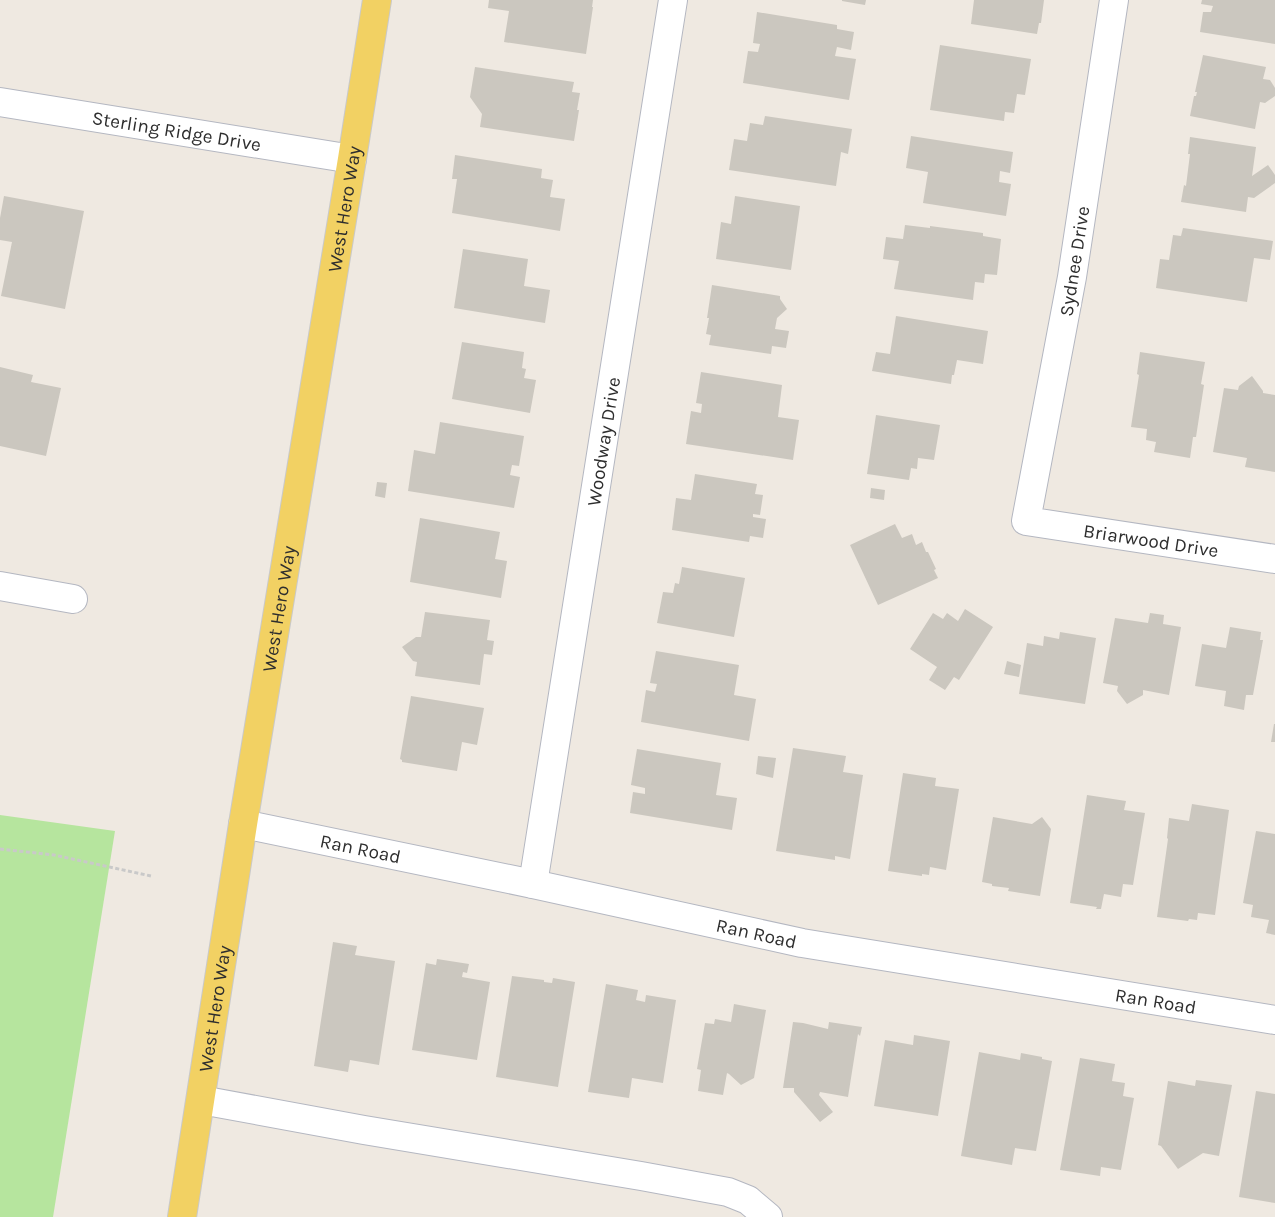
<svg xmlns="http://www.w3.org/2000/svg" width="1275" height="1217" font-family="Karla,sans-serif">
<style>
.green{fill:#b6e59e}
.building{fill:#cbc7bf}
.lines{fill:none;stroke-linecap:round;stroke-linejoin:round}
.minor-casing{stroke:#b4b7c1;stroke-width:30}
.major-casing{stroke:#c9c9c9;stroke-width:30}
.path{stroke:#c9c9c9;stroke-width:3;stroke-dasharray:4 2.5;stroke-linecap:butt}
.minor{stroke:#fff;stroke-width:28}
.major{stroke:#f2d163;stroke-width:28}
.labels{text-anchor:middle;stroke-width:4.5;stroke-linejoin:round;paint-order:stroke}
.street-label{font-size:19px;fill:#2e2e2e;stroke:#fff}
</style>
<rect width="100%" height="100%" fill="#efe9e1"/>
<path class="green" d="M 0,815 L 115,831 L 53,1217 L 0,1217 Z"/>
<g class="building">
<path d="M 489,0 L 593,0 L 592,7 L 593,7 L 586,54 L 504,42 L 509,11 L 488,8 Z"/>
<path d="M 842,0 L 866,0 L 865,5 L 842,1 Z"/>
<path d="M 974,0 L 1044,0 L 1041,23 L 1039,23 L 1037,34 L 971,24 Z"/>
<path d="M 1202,0 L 1275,0 L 1275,44 L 1200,32 L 1203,12 L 1211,12 L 1213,6 L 1201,4 Z"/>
<path d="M 757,12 L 837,25 L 837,29 L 854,32 L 851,50 L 837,47 L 835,56 L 856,59 L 849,100 L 743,83 L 748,51 L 758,52 L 760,44 L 753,43 Z"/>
<path d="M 940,45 L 1031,59 L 1025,95 L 1017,94 L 1014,113 L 1005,112 L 1004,121 L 930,110 Z"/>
<path d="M 1203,55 L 1266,67 L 1263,79 L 1270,80 L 1275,88 L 1275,96 L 1265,103 L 1260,102 L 1255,129 L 1190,116 L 1194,96 L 1196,96 L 1197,92 L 1195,92 Z"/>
<path d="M 475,67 L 574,82 L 572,92 L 580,93 L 577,110 L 579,110 L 574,141 L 480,127 L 482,114 L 470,97 Z"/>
<path d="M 765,116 L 852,129 L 848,154 L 841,152 L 836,186 L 729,170 L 734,139 L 747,141 L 750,123 L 763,125 Z"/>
<path d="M 911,136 L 1013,152 L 1010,173 L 1000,171 L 999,182 L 1011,184 L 1006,216 L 923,203 L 928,172 L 906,168 Z"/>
<path d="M 1190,137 L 1256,147 L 1252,176 L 1268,165 L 1275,175 L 1275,183 L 1254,198 L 1248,197 L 1246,212 L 1181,202 L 1184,185 L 1186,186 L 1190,154 L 1188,154 Z"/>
<path d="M 455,155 L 542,169 L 541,178 L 553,180 L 550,197 L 565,199 L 560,231 L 452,213 L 457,179 L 452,179 Z"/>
<path d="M 4,196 L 84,211 L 65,309 L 1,296 L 12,242 L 0,240 L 0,218 Z"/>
<path d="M 735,196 L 800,206 L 791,270 L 716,259 L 721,222 L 731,224 Z"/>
<path d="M 905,225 L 930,228 L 930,226 L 983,233 L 983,236 L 1001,239 L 997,275 L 985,274 L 984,283 L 975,282 L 973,300 L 894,289 L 899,261 L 883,259 L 886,237 L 903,239 Z"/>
<path d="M 1183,228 L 1273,241 L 1270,260 L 1254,258 L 1247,302 L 1156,288 L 1160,259 L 1169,260 L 1173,235 L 1181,236 Z"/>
<path d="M 463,249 L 528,259 L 524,286 L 550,290 L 545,323 L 454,308 Z"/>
<path d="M 712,285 L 780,296 L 780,299 L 787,309 L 777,318 L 775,329 L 789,331 L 786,348 L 772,346 L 771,354 L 709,345 L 711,335 L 706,334 L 709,318 L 707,318 Z"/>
<path d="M 896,316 L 988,331 L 983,364 L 957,360 L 954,375 L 952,375 L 951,384 L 872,371 L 876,352 L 890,354 Z"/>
<path d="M 462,342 L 524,352 L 522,368 L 526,369 L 524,378 L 536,380 L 530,413 L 452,399 Z"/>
<path d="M 1140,352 L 1205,362 L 1201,384 L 1204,385 L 1196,437 L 1193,437 L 1190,458 L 1154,452 L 1156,442 L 1146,440 L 1147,429 L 1131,427 L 1139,375 L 1137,374 Z"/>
<path d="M 0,367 L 33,375 L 31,382 L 61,388 L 46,456 L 0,446 Z"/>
<path d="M 701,372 L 782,385 L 778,417 L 799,420 L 793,460 L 686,444 L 691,411 L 701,413 L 702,404 L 696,403 Z"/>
<path d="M 1252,376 L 1263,391 L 1263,393 L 1275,395 L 1275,472 L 1245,467 L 1247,458 L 1213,452 L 1224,388 L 1238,390 L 1239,386 Z"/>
<path d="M 876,415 L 940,425 L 934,460 L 918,458 L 917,469 L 911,468 L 909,480 L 867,474 Z"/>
<path d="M 440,422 L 524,436 L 519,466 L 512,465 L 510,475 L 520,477 L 514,508 L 408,491 L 414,450 L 435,454 Z"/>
<path d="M 695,474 L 757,484 L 755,494 L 763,495 L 760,515 L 753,514 L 753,517 L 766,519 L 763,538 L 750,536 L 749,542 L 672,530 L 676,498 L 691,500 Z"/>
<path d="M 377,482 L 387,483 L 385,498 L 375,496 Z"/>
<path d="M 871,488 L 885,490 L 884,500 L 870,498 Z"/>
<path d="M 420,518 L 500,532 L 495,559 L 507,561 L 501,598 L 410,582 Z"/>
<path d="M 895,524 L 902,538 L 912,534 L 916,545 L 922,542 L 926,552 L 928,552 L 936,569 L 934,570 L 938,578 L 878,605 L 850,545 Z"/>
<path d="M 682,567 L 745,578 L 734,637 L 657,623 L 663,592 L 673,593 L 675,583 L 679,584 Z"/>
<path d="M 965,609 L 993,627 L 959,680 L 954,677 L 945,690 L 929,680 L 937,667 L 910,649 L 933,613 L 943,619 L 947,613 L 958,621 Z"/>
<path d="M 425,612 L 490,620 L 487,640 L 494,641 L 492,655 L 484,654 L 480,685 L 415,676 L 417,662 L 413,661 L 402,647 L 416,637 L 421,637 Z"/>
<path d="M 1150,613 L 1164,615 L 1163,624 L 1181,627 L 1169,695 L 1143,690 L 1143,695 L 1127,704 L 1117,691 L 1118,686 L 1103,683 L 1115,618 L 1148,623 Z"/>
<path d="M 1230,627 L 1261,632 L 1260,640 L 1263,640 L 1253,695 L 1246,695 L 1244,710 L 1224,706 L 1226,691 L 1195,686 L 1202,644 L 1226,648 Z"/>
<path d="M 1060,632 L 1096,638 L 1085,704 L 1019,694 L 1027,643 L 1043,646 L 1044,636 L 1059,639 Z"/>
<path d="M 656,651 L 739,665 L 734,695 L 756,699 L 749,741 L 641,722 L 646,690 L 655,692 L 657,684 L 650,683 Z"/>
<path d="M 1007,661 L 1021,665 L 1019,677 L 1004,674 Z"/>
<path d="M 411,696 L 484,708 L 477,745 L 462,742 L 457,771 L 402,762 L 402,760 L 400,759 Z"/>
<path d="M 1274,724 L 1275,724 L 1275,742 L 1271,742 Z"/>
<path d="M 793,748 L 846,756 L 843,772 L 863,775 L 850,859 L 835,856 L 835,860 L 776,851 Z"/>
<path d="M 637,749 L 721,763 L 716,795 L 737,798 L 732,830 L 630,813 L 633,792 L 645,794 L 645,788 L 631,785 Z"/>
<path d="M 758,756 L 776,758 L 773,778 L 756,774 Z"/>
<path d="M 903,773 L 936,778 L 935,786 L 959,789 L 946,870 L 930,867 L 929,875 L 922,874 L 922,876 L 888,871 Z"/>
<path d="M 1087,795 L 1126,801 L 1124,810 L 1145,813 L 1133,885 L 1123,884 L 1121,897 L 1104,894 L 1101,909 L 1096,909 L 1097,907 L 1070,903 Z"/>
<path d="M 1192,804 L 1229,810 L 1215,915 L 1198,913 L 1197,920 L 1189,919 L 1188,921 L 1157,917 L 1168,839 L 1167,838 L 1169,818 L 1189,821 Z"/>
<path d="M 993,817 L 1032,824 L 1042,817 L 1051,829 L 1040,896 L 1008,891 L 1009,888 L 992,886 L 992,884 L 982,882 Z"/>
<path d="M 1256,831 L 1275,834 L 1275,935 L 1266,933 L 1269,920 L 1251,917 L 1253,905 L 1243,903 Z"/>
<path d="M 333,942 L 357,946 L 355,955 L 395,961 L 379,1065 L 350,1060 L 348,1072 L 314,1066 Z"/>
<path d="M 437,959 L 469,964 L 467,973 L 463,972 L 462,977 L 490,982 L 477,1060 L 412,1050 L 426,963 L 436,965 Z"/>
<path d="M 512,976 L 544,980 L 544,982 L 552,983 L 553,978 L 575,982 L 558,1087 L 496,1077 Z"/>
<path d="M 606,984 L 638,990 L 636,1000 L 645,1002 L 646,995 L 676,1000 L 663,1083 L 632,1078 L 629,1098 L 588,1092 Z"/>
<path d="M 734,1004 L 766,1010 L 754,1078 L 741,1085 L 729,1074 L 727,1073 L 723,1095 L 698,1091 L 701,1070 L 697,1069 L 705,1023 L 714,1024 L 715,1019 L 731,1022 Z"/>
<path d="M 793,1022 L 803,1023 L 828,1029 L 829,1022 L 862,1027 L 860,1036 L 858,1034 L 848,1097 L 820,1092 L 819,1095 L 833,1112 L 820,1122 L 794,1092 L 794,1088 L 783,1088 Z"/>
<path d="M 914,1035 L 950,1041 L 938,1116 L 874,1106 L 885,1040 L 913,1045 Z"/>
<path d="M 979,1052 L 1020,1060 L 1021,1053 L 1042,1057 L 1042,1059 L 1052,1061 L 1036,1151 L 1015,1148 L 1012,1165 L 961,1156 Z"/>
<path d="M 1080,1058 L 1115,1064 L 1112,1081 L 1125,1083 L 1123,1096 L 1134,1098 L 1121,1170 L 1101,1167 L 1100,1176 L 1060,1170 Z"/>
<path d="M 1196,1080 L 1232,1085 L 1219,1156 L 1203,1153 L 1178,1169 L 1161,1146 L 1158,1145 L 1168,1081 L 1195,1086 Z"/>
<path d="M 1256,1091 L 1275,1094 L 1275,1203 L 1239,1197 Z"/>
</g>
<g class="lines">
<g class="minor-casing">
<g id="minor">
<path id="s1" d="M 1114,0 L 1072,277 L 1026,521 L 1275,559"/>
<path id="s2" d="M 0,102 L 352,159"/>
<path d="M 0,586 L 73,599"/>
<path id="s3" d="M 243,824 L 533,884 L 802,943 L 1275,1020"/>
<path id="s4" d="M 533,884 L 673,0"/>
<path d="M 201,1100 L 364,1130 L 641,1176 L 728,1192 L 748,1200 L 768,1217"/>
</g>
</g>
<g class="major-casing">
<g id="major">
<path id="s5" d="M 182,1217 L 243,824 L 352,159 L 377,0"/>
</g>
</g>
<path class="path" d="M 0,849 L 54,855 L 151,876"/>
<use href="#minor" class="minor"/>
<use href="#major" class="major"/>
</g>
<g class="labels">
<g class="street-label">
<text dy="7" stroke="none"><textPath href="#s2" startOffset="179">Sterling Ridge Drive</textPath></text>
<text dy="7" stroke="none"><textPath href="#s5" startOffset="1021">West Hero Way</textPath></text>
<text transform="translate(1074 261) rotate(-81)" y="7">Sydnee Drive</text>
<text dy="7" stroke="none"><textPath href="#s4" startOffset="448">Woodway Drive</textPath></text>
<text dy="7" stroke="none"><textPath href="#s1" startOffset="655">Briarwood Drive</textPath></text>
<text dy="7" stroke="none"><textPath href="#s5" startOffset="616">West Hero Way</textPath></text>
<text dy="7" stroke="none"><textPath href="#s3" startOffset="120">Ran Road</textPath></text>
<text dy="7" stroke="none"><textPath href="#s3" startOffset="525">Ran Road</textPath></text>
<text dy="7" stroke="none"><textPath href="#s3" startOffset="930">Ran Road</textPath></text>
<text dy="7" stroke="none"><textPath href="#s5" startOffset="211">West Hero Way</textPath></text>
</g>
</g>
</svg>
